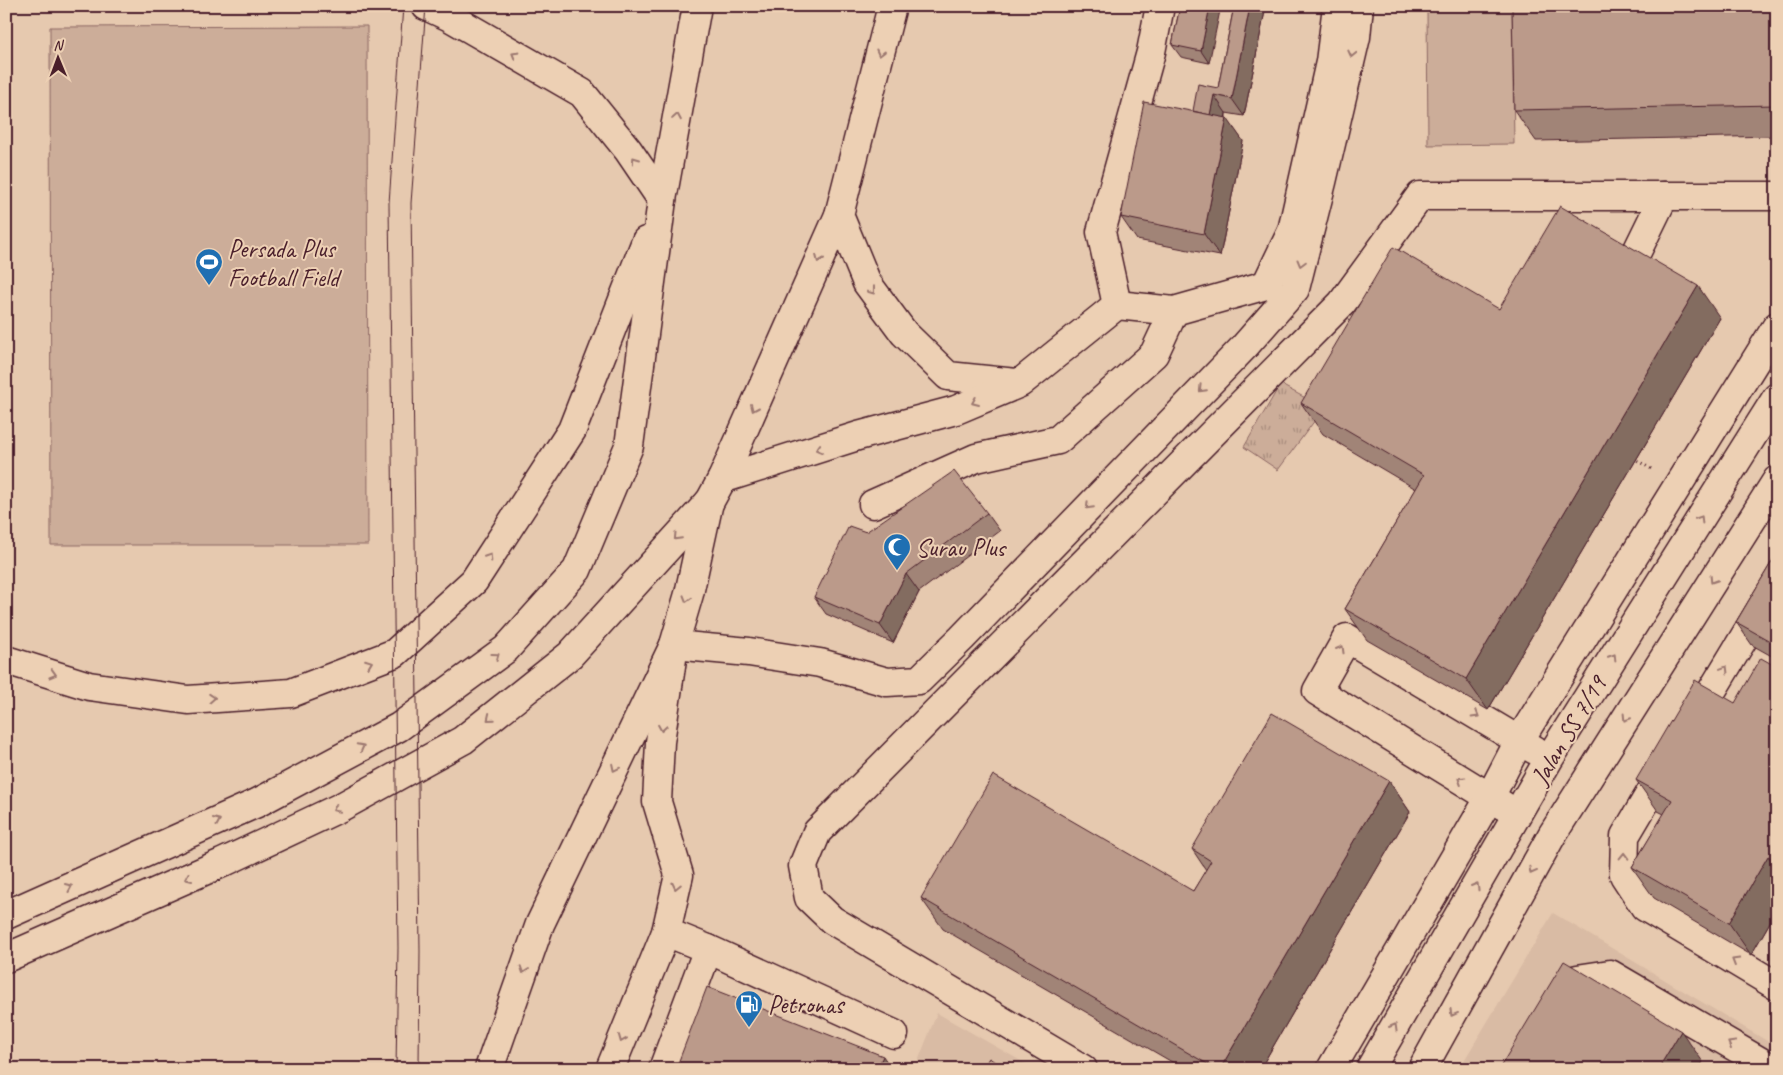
<svg xmlns="http://www.w3.org/2000/svg" width="1783" height="1075" font-family="Caveat,sans-serif">
<style>
.built{fill:#d9bba4}
.grass{fill:url(#grass-tufts);stroke:#8b6662}
.pitch{fill:#ccad99;stroke:#8b6662}
.lines{fill:none;stroke-linecap:round;stroke-linejoin:round}
.minor-casing{stroke:#4a1f2b;stroke-width:31}
.highway-casing{stroke:#4a1f2b;stroke-width:31}
.path{stroke:#4a1f2b;stroke-width:3;stroke-dasharray:1 4;stroke-linecap:butt}
.minor{stroke:#edd0b4;stroke-width:28}
.highway{stroke:#edd0b4;stroke-width:28}
.tram{stroke:#4a1f2b;stroke-width:1}
.wall{fill:#a18477;stroke:#4a1f2b}
.shaded-wall{fill:#836c61;stroke:#4a1f2b}
.building{fill:#bb9a8a;stroke:#4a1f2b}
.oneway{stroke:#9c7870}
.labels{text-anchor:middle;stroke-width:4;stroke-linejoin:round;paint-order:stroke}
.poi-label{font-size:25px;fill:#4a1f2b;stroke:#edd0b4;text-anchor:start}
.street-label{font-size:25px;fill:#4a1f2b;stroke:#edd0b4}
</style>
<defs>
<pattern id="grass-tufts" width="24" height="20" patternUnits="userSpaceOnUse" patternTransform="scale(1.25)"><rect width="24" height="20" fill="#ccad99"/><path d="M3 7l-1-3M5 7V3M7 7l1-3M15 17l-1-3M17 17v-4M19 17l1-3" fill="none" stroke="#a88c7d"/></pattern>
</defs>
<rect width="100%" height="100%" fill="#e6c9af"/>
<filter id="ink" filterUnits="userSpaceOnUse"><feTurbulence type="fractalNoise" baseFrequency=".02" numOctaves="2"/><feDisplacementMap in="SourceGraphic" scale="10" xChannelSelector="R" yChannelSelector="G"/><feConvolveMatrix kernelMatrix="1 2 1 2 8 2 1 2 1" color-interpolation-filters="sRGB"/></filter>
<g filter="url(#ink)">
<g class="built">
<path d="M 1553,913 L 1777,1047 L 1777,1069 L 1459,1069 Z"/>
<path d="M 937,1013 L 1035,1069 L 915,1069 Z"/>
</g>
<path class="grass" d="M 1281,383 L 1285,387 L 1324,408 L 1278,470 L 1244,447 Z"/>
<g class="pitch">
<path d="M 1427,6 L 1512,6 L 1514,144 L 1428,145 Z"/>
<path d="M 367,26 L 368,545 L 51,545 L 50,27 Z"/>
</g>
<g class="lines">
<g class="minor-casing">
<g id="minor">
<path d="M 426,6 L 450,17 L 582,93 L 628,150 L 662,200"/>
<path d="M 839,215 L 867,283 L 904,333 L 948,376 L 1016,383"/>
<path d="M 1621,284 L 1664,196"/>
<path d="M 1117,305 L 1101,232 L 1151,52 L 1160,6"/>
<path d="M 722,479 L 858,436 L 956,410 L 1020,383 L 1117,305 L 1174,311 L 1266,285 L 1292,231 L 1330,62 L 1337,6"/>
<path d="M 873,504 L 976,458 L 1058,440 L 1154,354 L 1174,311"/>
<path d="M 1693,722 L 1777,583"/>
<path d="M 1667,765 L 1625,836 L 1624,875 L 1645,907 L 1777,986"/>
<path d="M 1504,806 L 1317,691 L 1347,638 L 1535,750"/>
<path d="M 666,932 L 708,949 L 894,1034"/>
<path d="M 1564,999 L 1577,979 L 1610,974 L 1773,1069"/>
<path d="M 610,1069 L 666,932 L 679,875 L 657,802 L 660,742 L 674,645 L 749,652 L 820,663 L 887,682 L 919,680 L 962,638 L 1244,347 L 1295,289 L 1322,182 L 1356,37 L 1359,6"/>
<path d="M 663,1069 L 708,949"/>
<path d="M 1083,1069 L 832,920 L 809,898 L 803,866 L 817,832 L 1342,303 L 1420,196 L 1777,196"/>
<path d="M 1331,1069 L 1490,797 L 1519,741 L 1777,326"/>
<path d="M 1370,1069 L 1549,759 L 1777,397"/>
<path d="M 1422,1069 L 1552,835 L 1777,480"/>
</g>
</g>
<g class="highway-casing">
<g id="highway">
<path d="M 6,660 L 89,686 L 188,700 L 291,693 L 395,653 L 474,581 L 572,430 L 646,241"/>
<path d="M 6,915 L 257,803 L 399,727 L 506,649 L 577,570 L 629,446 L 662,200 L 697,6"/>
<path d="M 6,958 L 222,863 L 341,807 L 463,740 L 570,655 L 710,501 L 722,479 L 839,215 L 892,6"/>
<path d="M 489,1069 L 540,924 L 674,645 L 689,594 L 709,502"/>
</g>
</g>
<path class="path" d="M 1633,458 L 1653,470"/>
<use href="#minor" class="minor"/>
<use href="#highway" class="highway"/>
<g class="tram">
<path d="M 396,1069 L 398,948 L 389,203 L 403,6"/>
<path d="M 419,1069 L 420,951 L 411,203 L 426,6"/>
</g>
</g>
<g class="wall">
<path d="M 1180,6 L 1209,63 L 1181,57 L 1172,45 Z"/>
<path d="M 1234,6 L 1266,6 L 1244,116 L 1226,113 L 1226,118 L 1243,141 L 1220,256 L 1137,240 L 1121,217 L 1193,111 L 1218,88 Z"/>
<path d="M 1777,6 L 1777,136 L 1536,141 L 1514,110 Z"/>
<path d="M 1499,309 L 1720,318 L 1488,710 L 1367,640 L 1345,609 L 1416,489 L 1323,434 L 1301,403 Z"/>
<path d="M 987,513 L 1000,531 L 919,592 L 893,643 L 826,614 L 814,597 L 866,532 Z"/>
<path d="M 1777,553 L 1777,659 L 1752,645 L 1736,622 Z"/>
<path d="M 1777,667 L 1777,910 L 1751,955 L 1654,898 L 1632,867 L 1664,814 L 1658,811 L 1636,780 L 1735,703 Z"/>
<path d="M 1389,781 L 1410,812 L 1260,1069 L 1184,1069 L 943,929 L 921,898 L 1193,891 L 1206,870 L 1192,849 Z"/>
</g>
<g class="shaded-wall">
<path d="M 1210,6 L 1221,6 L 1209,63 L 1201,51 Z"/>
<path d="M 1250,6 L 1266,6 L 1244,116 L 1232,99 Z"/>
<path d="M 1214,95 L 1226,113 L 1222,137 L 1209,119 Z"/>
<path d="M 1227,118 L 1243,141 L 1220,256 L 1204,234 Z"/>
<path d="M 1698,286 L 1720,318 L 1488,710 L 1466,679 Z"/>
<path d="M 906,574 L 919,592 L 893,643 L 880,625 Z"/>
<path d="M 1389,781 L 1410,812 L 1260,1069 L 1220,1069 Z"/>
<path d="M 1768,856 L 1777,868 L 1777,910 L 1751,955 L 1729,923 Z"/>
<path d="M 1681,1031 L 1703,1062 L 1698,1069 L 1658,1069 Z"/>
<path d="M 883,1056 L 887,1062 L 884,1069 L 877,1069 Z"/>
</g>
<g class="building">
<path d="M 1180,6 L 1210,6 L 1201,51 L 1172,45 Z"/>
<path d="M 1234,6 L 1250,6 L 1232,99 L 1214,95 L 1210,115 L 1193,111 L 1198,84 L 1218,88 Z"/>
<path d="M 1512,6 L 1777,6 L 1777,105 L 1514,110 Z"/>
<path d="M 1144,102 L 1227,118 L 1204,234 L 1121,217 Z"/>
<path d="M 1560,206 L 1698,286 L 1466,679 L 1345,609 L 1424,475 L 1301,403 L 1393,247 L 1499,309 Z"/>
<path d="M 954,471 L 987,513 L 906,574 L 880,625 L 814,597 L 849,526 L 866,532 Z"/>
<path d="M 1777,553 L 1777,645 L 1736,622 Z"/>
<path d="M 1761,658 L 1777,667 L 1777,861 L 1768,856 L 1729,923 L 1632,867 L 1672,800 L 1636,780 L 1695,680 L 1735,703 Z"/>
<path d="M 1272,713 L 1389,781 L 1220,1069 L 1216,1069 L 921,898 L 993,775 L 1193,891 L 1211,861 L 1192,849 Z"/>
<path d="M 1564,961 L 1681,1031 L 1658,1069 L 1499,1069 Z"/>
<path d="M 707,987 L 883,1056 L 877,1069 L 685,1069 L 677,1066 Z"/>
<path d="M 989,1058 L 1006,1069 L 982,1069 Z"/>
</g>
<defs><path id="oneway-chevron" d="M-2-3.5L2.5 0L-2 3.5" fill="none" stroke-width="1.6" stroke-linecap="round" stroke-linejoin="round" transform="scale(1.25)"/></defs>
<g class="oneway">
<use href="#oneway-chevron" transform="translate(880 53) rotate(104)"/>
<use href="#oneway-chevron" transform="translate(1352 54) rotate(103)"/>
<use href="#oneway-chevron" transform="translate(515 55) rotate(-150)"/>
<use href="#oneway-chevron" transform="translate(677 117) rotate(-80)"/>
<use href="#oneway-chevron" transform="translate(635 160) rotate(-125)"/>
<use href="#oneway-chevron" transform="translate(819 259) rotate(114)"/>
<use href="#oneway-chevron" transform="translate(1301 263) rotate(105)"/>
<use href="#oneway-chevron" transform="translate(872 291) rotate(53)"/>
<use href="#oneway-chevron" transform="translate(1202 389) rotate(134)"/>
<use href="#oneway-chevron" transform="translate(975 402) rotate(157)"/>
<use href="#oneway-chevron" transform="translate(754 408) rotate(114)"/>
<use href="#oneway-chevron" transform="translate(819 449) rotate(163)"/>
<use href="#oneway-chevron" transform="translate(1089 506) rotate(134)"/>
<use href="#oneway-chevron" transform="translate(1700 519) rotate(-58)"/>
<use href="#oneway-chevron" transform="translate(677 537) rotate(133)"/>
<use href="#oneway-chevron" transform="translate(489 557) rotate(-57)"/>
<use href="#oneway-chevron" transform="translate(1713 580) rotate(122)"/>
<use href="#oneway-chevron" transform="translate(687 599) rotate(106)"/>
<use href="#oneway-chevron" transform="translate(1341 649) rotate(-60)"/>
<use href="#oneway-chevron" transform="translate(496 656) rotate(-36)"/>
<use href="#oneway-chevron" transform="translate(1613 657) rotate(-58)"/>
<use href="#oneway-chevron" transform="translate(369 663) rotate(-21)"/>
<use href="#oneway-chevron" transform="translate(1725 669) rotate(-59)"/>
<use href="#oneway-chevron" transform="translate(53 674) rotate(17)"/>
<use href="#oneway-chevron" transform="translate(212 698) rotate(-4)"/>
<use href="#oneway-chevron" transform="translate(1476 715) rotate(31)"/>
<use href="#oneway-chevron" transform="translate(490 718) rotate(141)"/>
<use href="#oneway-chevron" transform="translate(1626 718) rotate(122)"/>
<use href="#oneway-chevron" transform="translate(662 728) rotate(99)"/>
<use href="#oneway-chevron" transform="translate(361 747) rotate(-28)"/>
<use href="#oneway-chevron" transform="translate(615 768) rotate(116)"/>
<use href="#oneway-chevron" transform="translate(1461 780) rotate(-148)"/>
<use href="#oneway-chevron" transform="translate(336 809) rotate(154)"/>
<use href="#oneway-chevron" transform="translate(217 821) rotate(-24)"/>
<use href="#oneway-chevron" transform="translate(1624 856) rotate(-89)"/>
<use href="#oneway-chevron" transform="translate(1532 871) rotate(119)"/>
<use href="#oneway-chevron" transform="translate(188 878) rotate(156)"/>
<use href="#oneway-chevron" transform="translate(676 886) rotate(103)"/>
<use href="#oneway-chevron" transform="translate(1476 886) rotate(-60)"/>
<use href="#oneway-chevron" transform="translate(69 887) rotate(-24)"/>
<use href="#oneway-chevron" transform="translate(1735 961) rotate(-149)"/>
<use href="#oneway-chevron" transform="translate(524 970) rotate(109)"/>
<use href="#oneway-chevron" transform="translate(1453 1013) rotate(119)"/>
<use href="#oneway-chevron" transform="translate(1394 1027) rotate(-60)"/>
<use href="#oneway-chevron" transform="translate(622 1039) rotate(112)"/>
<use href="#oneway-chevron" transform="translate(1731 1044) rotate(-150)"/>
</g>
</g>
<defs>
<g id="stadium-pin" transform="scale(1.4375)"><path d="M0 17L-7.5 6A9.5 9.5 0 1 1 7.5 6Z" fill="#1f6fb2" stroke="#edd0b4"/><path d="M0-5a6.5 5 0 1 0 0 10a6.5 5 0 1 0 0-10ZM-3.5-1.8h7v3.6h-7Z" fill="#fff"/></g>
<g id="mosque-pin" transform="scale(1.4375)"><path d="M0 17L-7.5 6A9.5 9.5 0 1 1 7.5 6Z" fill="#1f6fb2" stroke="#edd0b4"/><path d="M3.5-4.9A6 6 0 1 0 3.5 4.9A5 5 0 1 1 3.5-4.9Z" fill="#fff"/></g>
<g id="fuel-pin" transform="scale(1.4375)"><path d="M0 17L-7.5 6A9.5 9.5 0 1 1 7.5 6Z" fill="#1f6fb2" stroke="#edd0b4"/><path d="M-5.5-6h7V0h2V4h1.3V-2.5L3-4.5l.8-.8L6-3V5H2.5V1h-1V6h-7ZM-4.2-4.7v3.2H.2V-4.7Z" fill="#fff"/></g>
</defs>
<g fill-rule="evenodd">
<use href="#stadium-pin" x="209" y="262"/>
<use href="#mosque-pin" x="897" y="547"/>
<use href="#fuel-pin" x="749" y="1004"/>
</g>
<g class="labels">
<g class="poi-label">
<text x="228" y="257">Persada Plus<tspan x="228" dy="29">Football Field</tspan></text>
<text x="916" y="556">Surau Plus</text>
<text x="768" y="1013">Petronas</text>
</g>
<g class="street-label">
<text transform="translate(1568 730) rotate(-59)" y="9">Jalan SS 7/19</text>
</g>
</g>
<rect width="1783" height="1075" fill="none" stroke="#edd0b4" stroke-width="25"/>
<rect x="12" y="12" width="1758" height="1050" fill="none" stroke="#4a1f2b" stroke-width="2" filter="url(#ink)"/>
<g transform="translate(58 58) rotate(359)" stroke="#edd0b4" stroke-width="4" paint-order="stroke">
<path d="M0-4L9 19L0 12L-9 19Z" fill="#4a1f2b"/>
<text y="-8" font-size="14" font-weight="bold" text-anchor="middle" fill="#4a1f2b">N</text>
</g>
</svg>
